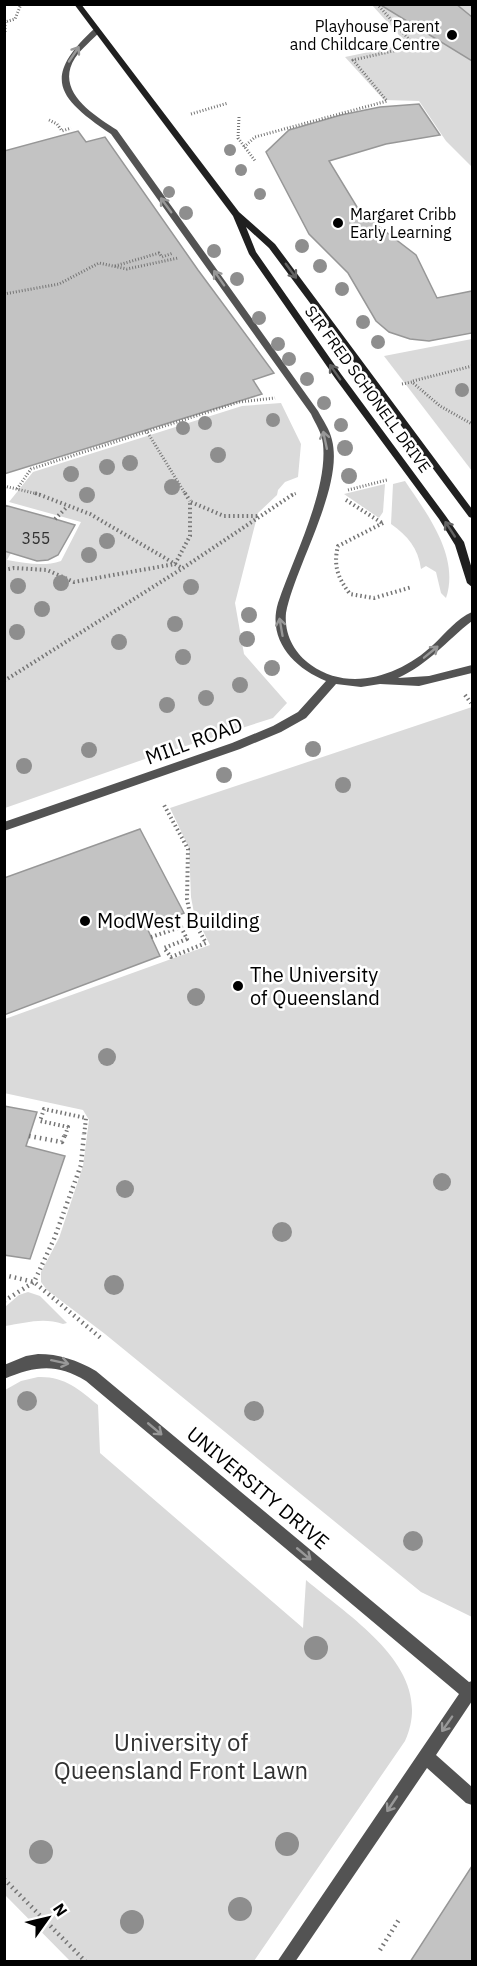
<svg xmlns="http://www.w3.org/2000/svg" width="477" height="1966" font-family="'IBM Plex Sans',sans-serif">
<style>
.green{fill:#dadada}
.building{fill:#c3c3c3;stroke:#979797;stroke-width:1.5}
.lines{fill:none;stroke-linecap:round;stroke-linejoin:round}
.path-far2{stroke:#757575;stroke-width:3;stroke-dasharray:1 2;stroke-linecap:butt}
.path-far1{stroke:#757575;stroke-width:4;stroke-dasharray:1.5 3;stroke-linecap:butt}
.path{stroke:#757575;stroke-width:4.5;stroke-dasharray:1.5 4;stroke-linecap:butt}
.lane{fill:#535353;fill-rule:evenodd}
.street{fill:#535353;fill-rule:evenodd}
.secondary{fill:#202020;fill-rule:evenodd}
.path-bridge-far1{stroke:#757575;stroke-width:3;stroke-dasharray:1 2;stroke-linecap:butt}
.path-bridge{stroke:#757575;stroke-width:4;stroke-dasharray:1.5 3;stroke-linecap:butt}
.tree{fill:#8e8e8e}
.oneway{stroke:#989898}
.oneway2{stroke:#636363}
.poi-dot{fill:#000;stroke:#fff;stroke-width:2}
.labels{text-anchor:middle;stroke-width:5;stroke-linejoin:round;paint-order:stroke}
.far-poi-label{font-size:16px;fill:#000;stroke:#fff;text-anchor:end}
.far-street-label{font-size:16px;fill:#000;stroke:#fff}
.number-label{font-size:16px;fill:#313131}
.street-label{font-size:20px;fill:#000;stroke:#fff}
.poi-label{font-size:20px;fill:#000;stroke:#fff;text-anchor:start}
.near-park-label{font-size:24px;fill:#313131;stroke:#fff}
</style>
<rect width="100%" height="100%" fill="#fff"/>
<g class="green">
<path d="M 372,5 L 472,5 L 472,167 L 446,141 L 419,101 L 384,100 L 345,57 L 407,44 Z"/>
<path d="M 472,339 L 472,471 L 384,356 Z"/>
<path d="M 281,403 L 301,444 L 298,477 L 285,482 L 278,490 L 277,495 L 258,513 L 235,603 L 244,654 L 287,703 L 273,718 L 142,760 L 5,808 L 4,551 L 11,553 L 7,560 C 26,563 43,567 61,561 L 81,522 L 9,502 L 33,472 L 242,406 Z"/>
<path d="M 405,481 C 427,514 460,556 446,598 L 441,593 L 436,572 L 426,566 L 421,569 C 418,548 408,536 391,524 L 393,484 Z"/>
<path d="M 385,484 L 383,512 L 379,518 L 344,494 Z"/>
<path d="M 472,707 L 472,1617 L 421,1592 L 105,1334 L 47,1290 L 41,1282 L 41,1272 L 59,1238 L 83,1166 L 89,1120 L 83,1110 L 4,1093 L 5,1019 L 210,945 L 194,913 L 191,897 L 189,848 L 170,808 Z"/>
<path d="M 28,1292 L 40,1296 L 67,1323 L 63,1324 C 43,1317 25,1323 5,1326 L 5,1307 L 19,1295 Z"/>
<path d="M 38,1377 C 64,1376 79,1389 98,1405 L 100,1453 L 303,1628 L 306,1580 C 352,1619 437,1670 405,1741 L 254,1961 L 70,1961 L 5,1895 L 5,1390 L 21,1381 Z"/>
</g>
<g class="building">
<path d="M 379,4 L 456,4 L 472,17 L 472,61 Z"/>
<path d="M 419,104 L 440,135 L 386,144 L 329,161 L 360,212 L 416,255 L 437,298 L 472,291 L 472,333 L 429,341 L 410,339 L 389,332 L 376,321 L 348,273 L 309,234 L 266,152 L 289,130 L 341,115 L 380,107 Z"/>
<path d="M 78,131 L 86,142 L 105,137 L 198,270 L 274,373 L 253,380 L 262,394 L 4,474 L 4,151 Z"/>
<path d="M 4,505 L 55,519 L 75,525 L 58,555 L 48,560 L 37,561 L 4,551 Z"/>
<path d="M 140,829 L 184,913 L 147,928 L 160,956 L 4,1015 L 4,878 Z"/>
<path d="M 4,1106 L 37,1112 L 26,1146 L 65,1156 L 30,1259 L 4,1255 Z"/>
<path d="M 472,1866 L 472,1962 L 410,1962 Z"/>
</g>
<g class="lines">
<g class="path-far2">
<path d="M 5,32 L 5,22 L 15,19 L 21,4"/>
<path d="M 191,114 L 228,103"/>
<path d="M 239,117 L 238,138 L 256,162"/>
<path d="M 49,120 L 57,124 L 62,131 L 71,128"/>
<path d="M 244,147 L 255,137 L 387,101 L 353,60 L 415,46 L 377,4"/>
<path d="M 115,266 L 159,253 L 162,257 L 173,253"/>
<path d="M 4,294 L 59,284 L 99,263 L 127,269 L 178,258"/>
<path d="M 413,381 L 472,366"/>
<path d="M 402,384 L 412,382 L 440,406 L 472,424"/>
<path d="M 4,486 L 42,495"/>
<path d="M 17,489 L 31,469 L 239,402 L 275,398"/>
<path d="M 348,490 L 387,480"/>
<path d="M 292,495 L 297,493"/>
</g>
<g class="path-far1">
<path d="M 35,493 L 90,514 L 182,568"/>
<path d="M 346,500 L 382,523"/>
<path d="M 191,502 L 224,516 L 260,516"/>
<path d="M 55,519 L 67,507"/>
<path d="M 383,523 L 338,546 C 333,566 338,578 350,594 L 374,598 L 412,587"/>
<path d="M 4,570 L 14,568 L 47,570 L 74,582 L 175,564 L 190,536 L 190,501"/>
<path d="M 4,681 L 183,568 L 295,493"/>
<path d="M 465,695 L 471,703"/>
<path d="M 151,937 L 181,927 L 187,939 L 164,948 L 171,957 L 206,943 L 190,914 L 187,899 L 188,849 L 164,805"/>
<path d="M 65,1136 L 68,1127 L 40,1121 L 44,1109 L 86,1118 L 84,1136"/>
</g>
<g class="path">
<path d="M 29,1136 L 62,1142 L 65,1134"/>
<path d="M 4,1275 L 34,1282 L 102,1339"/>
<path d="M 4,1301 L 34,1282 L 54,1239 L 81,1165 L 84,1134"/>
<path d="M 4,1879 L 86,1962"/>
<path d="M 380,1950 L 400,1918"/>
</g>
<path class="lane" d="M 94,29 L 101,31 C 92,40 82,48 75,58 C 54,91 94,115 117,130 L 318,411 C 323,420 330,430 332,440 C 344,487 295,566 286,613 C 284,634 294,653 311,665 C 350,693 401,675 433,645 C 445,634 457,618 472,612 L 472,621 C 446,641 429,664 398,678 L 429,676 L 472,665 L 472,673 L 419,686 L 380,684 L 361,687 L 336,684 L 306,718 L 281,732 L 240,749 L 4,831 L 4,822 L 232,743 L 273,726 L 298,712 L 326,681 C 294,668 267,640 278,603 C 293,558 328,491 323,444 C 322,433 315,423 311,414 L 111,134 C 58,98 41,78 94,29 Z"/>
<path class="street" d="M 38,1354 C 59,1354 77,1360 96,1371 L 469,1682 L 472,1681 L 472,1701 L 436,1755 L 472,1787 L 472,1805 L 466,1803 L 427,1768 L 295,1962 L 277,1962 L 459,1694 L 86,1381 C 56,1363 36,1366 4,1379 L 4,1365 L 26,1356 Z"/>
<path class="secondary" d="M 74,4 L 81,4 L 239,212 L 275,244 L 472,509 L 472,518 L 469,517 L 269,248 L 246,227 L 256,252 L 341,374 L 445,515 L 464,542 L 472,569 L 472,587 L 467,583 L 455,545 L 439,519 L 335,378 L 249,254 L 233,216 Z"/>
<path class="path-bridge-far1" d="M 146,430 L 186,495"/>
<path class="path-bridge" d="M 185,493 L 190,501"/>
</g>
<g class="tree">
<circle cx="230" cy="150" r="6"/>
<circle cx="241" cy="170" r="6"/>
<circle cx="169" cy="192" r="6"/>
<circle cx="260" cy="194" r="6"/>
<circle cx="186" cy="213" r="7"/>
<circle cx="302" cy="246" r="7"/>
<circle cx="214" cy="251" r="7"/>
<circle cx="320" cy="266" r="7"/>
<circle cx="237" cy="279" r="7"/>
<circle cx="342" cy="289" r="7"/>
<circle cx="259" cy="318" r="7"/>
<circle cx="363" cy="322" r="7"/>
<circle cx="378" cy="342" r="7"/>
<circle cx="278" cy="344" r="7"/>
<circle cx="289" cy="359" r="7"/>
<circle cx="307" cy="379" r="7"/>
<circle cx="462" cy="390" r="7"/>
<circle cx="324" cy="403" r="7"/>
<circle cx="273" cy="420" r="7"/>
<circle cx="205" cy="423" r="7"/>
<circle cx="341" cy="425" r="7"/>
<circle cx="183" cy="428" r="7"/>
<circle cx="345" cy="448" r="8"/>
<circle cx="218" cy="455" r="8"/>
<circle cx="130" cy="463" r="8"/>
<circle cx="107" cy="467" r="8"/>
<circle cx="71" cy="474" r="8"/>
<circle cx="349" cy="476" r="8"/>
<circle cx="172" cy="487" r="8"/>
<circle cx="87" cy="495" r="8"/>
<circle cx="107" cy="541" r="8"/>
<circle cx="89" cy="555" r="8"/>
<circle cx="61" cy="583" r="8"/>
<circle cx="18" cy="586" r="8"/>
<circle cx="191" cy="587" r="8"/>
<circle cx="42" cy="609" r="8"/>
<circle cx="249" cy="615" r="8"/>
<circle cx="175" cy="624" r="8"/>
<circle cx="17" cy="632" r="8"/>
<circle cx="247" cy="639" r="8"/>
<circle cx="119" cy="642" r="8"/>
<circle cx="183" cy="657" r="8"/>
<circle cx="272" cy="668" r="8"/>
<circle cx="240" cy="685" r="8"/>
<circle cx="206" cy="698" r="8"/>
<circle cx="167" cy="705" r="8"/>
<circle cx="313" cy="749" r="8"/>
<circle cx="89" cy="750" r="8"/>
<circle cx="24" cy="766" r="8"/>
<circle cx="224" cy="775" r="8"/>
<circle cx="343" cy="785" r="8"/>
<circle cx="196" cy="997" r="9"/>
<circle cx="107" cy="1057" r="9"/>
<circle cx="442" cy="1182" r="9"/>
<circle cx="125" cy="1189" r="9"/>
<circle cx="282" cy="1232" r="10"/>
<circle cx="114" cy="1285" r="10"/>
<circle cx="27" cy="1401" r="10"/>
<circle cx="254" cy="1411" r="10"/>
<circle cx="413" cy="1541" r="10"/>
<circle cx="316" cy="1648" r="12"/>
<circle cx="287" cy="1844" r="12"/>
<circle cx="41" cy="1852" r="12"/>
<circle cx="240" cy="1909" r="12"/>
<circle cx="132" cy="1922" r="12"/>
</g>
<defs><path id="oneway-shaft" d="M-6 0H5M1.5-3L5.5 0L1.5 3" fill="none" stroke-width="1.6" stroke-linecap="round" stroke-linejoin="round" transform="scale(1.5)"/></defs>
<g class="oneway">
<use href="#oneway-shaft" transform="translate(74 54) rotate(-56)"/>
<use href="#oneway-shaft" transform="translate(166 205) rotate(-126)"/>
<use href="#oneway-shaft" transform="translate(219 278) rotate(-125)"/>
<use href="#oneway-shaft" transform="translate(325 440) rotate(-102)"/>
<use href="#oneway-shaft" transform="translate(281 627) rotate(-100)"/>
<use href="#oneway-shaft" transform="translate(431 652) rotate(-39)"/>
<use href="#oneway-shaft" transform="translate(60 1362) rotate(12)"/>
<use href="#oneway-shaft" transform="translate(155 1429) rotate(40)"/>
<use href="#oneway-shaft" transform="translate(304 1554) rotate(40)"/>
<use href="#oneway-shaft" transform="translate(447 1724) rotate(125)"/>
<use href="#oneway-shaft" transform="translate(392 1804) rotate(124)"/>
</g>
<g class="oneway2">
<use href="#oneway-shaft" transform="translate(291 271) rotate(54)"/>
<use href="#oneway-shaft" transform="translate(335 372) rotate(-125)"/>
<use href="#oneway-shaft" transform="translate(450 529) rotate(-123)"/>
</g>
<g class="poi-dot">
<circle cx="452" cy="35" r="6"/>
<circle cx="338" cy="223" r="6"/>
<circle cx="85" cy="921" r="6"/>
<circle cx="238" cy="986" r="6"/>
</g>
<g class="labels">
<g class="far-poi-label">
<text x="440" y="32">Playhouse Parent<tspan x="440" dy="18">and Childcare Centre</tspan></text>
<text x="350" y="220" text-anchor="start">Margaret Cribb<tspan x="350" dy="18">Early Learning</tspan></text>
</g>
<g class="far-street-label">
<text transform="translate(368 389) rotate(54)" y="6">SIR FRED SCHONELL DRIVE</text>
</g>
<g class="number-label">
<text x="36" y="544">355</text>
</g>
<g class="street-label">
<text transform="translate(194 741) rotate(-20)" y="7">MILL ROAD</text>
<text transform="translate(258 1488) rotate(40)" y="7">UNIVERSITY DRIVE</text>
</g>
<g class="poi-label">
<text x="97" y="928">ModWest Building</text>
<text x="250" y="982">The University<tspan x="250" dy="23">of Queensland</tspan></text>
</g>
<g class="near-park-label">
<text x="181" y="1751">University of<tspan x="181" dy="28">Queensland Front Lawn</tspan></text>
</g>
</g>
<rect width="477" height="1966" fill="none" stroke="#000000" stroke-width="12"/>
<g transform="translate(48 1918) rotate(56)" stroke="#ffffff" stroke-width="4.5" paint-order="stroke">
<path d="M0-4.5L10 22L0 15L-10 22Z" fill="#000000"/>
<text y="-9" font-size="16" font-weight="bold" text-anchor="middle" fill="#000000">N</text>
</g>
</svg>
